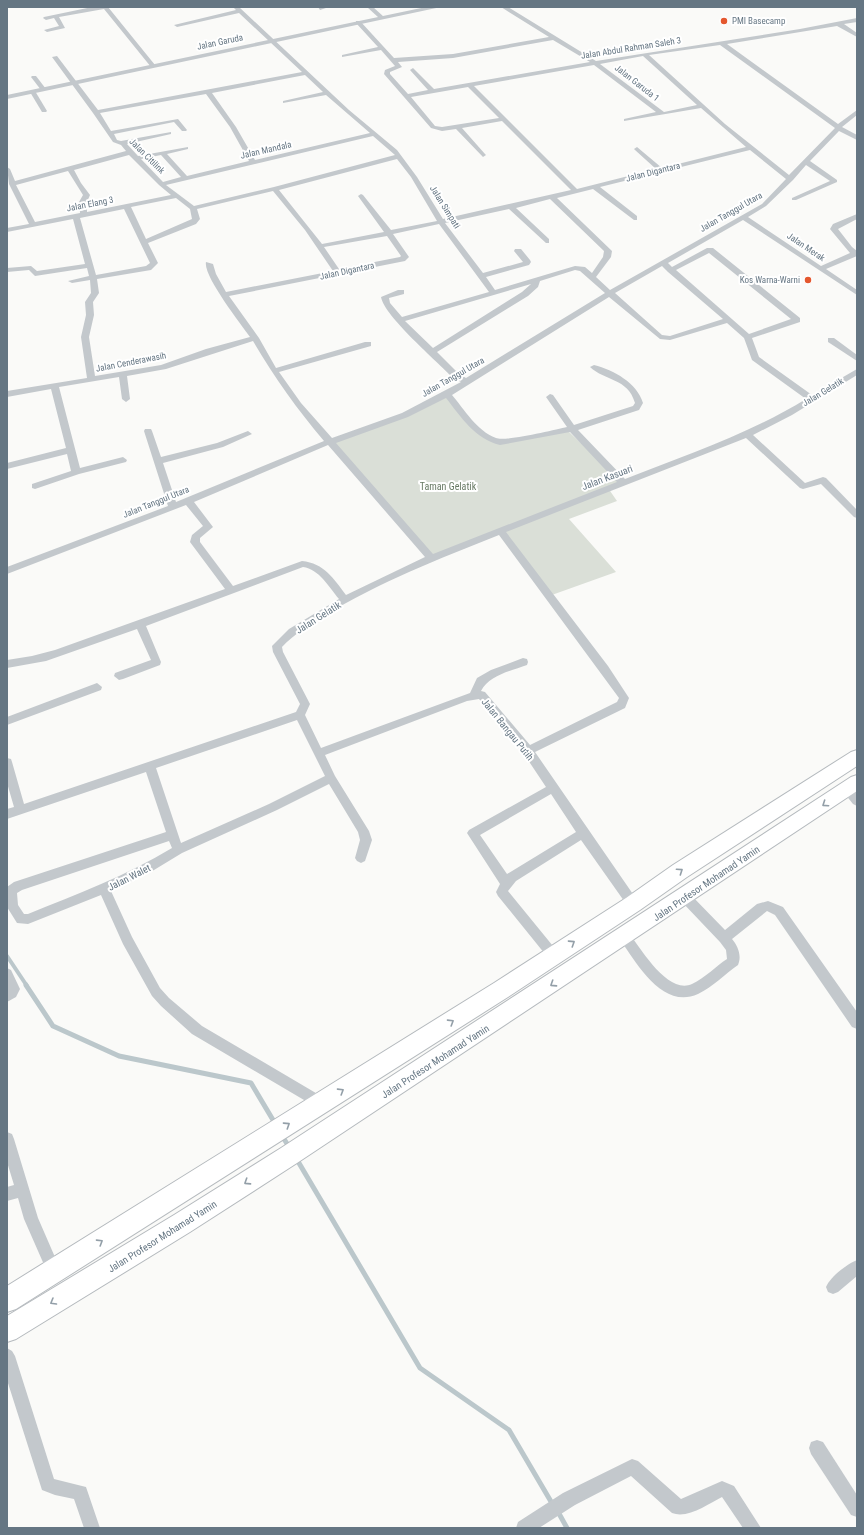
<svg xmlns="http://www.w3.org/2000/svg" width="864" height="1535" font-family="'Roboto Condensed',sans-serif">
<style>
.green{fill:#dadfd7}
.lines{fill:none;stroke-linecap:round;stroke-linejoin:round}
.stream-far1{stroke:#bbc7cb;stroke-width:4}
.stream{stroke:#bbc7cb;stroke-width:5}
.primary-casing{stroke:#b5babe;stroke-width:2}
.minor{fill:#c3c8cc;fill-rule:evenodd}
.tertiary{fill:#c3c8cc;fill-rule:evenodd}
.primary{fill:#fff;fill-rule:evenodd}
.oneway{stroke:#939fa8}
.poi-dot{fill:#e4572e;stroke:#fff;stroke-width:1.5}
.labels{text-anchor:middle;stroke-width:4;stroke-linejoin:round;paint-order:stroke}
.far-poi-label{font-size:9px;fill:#657683;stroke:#fff;text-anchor:start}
.far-street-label{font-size:9px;fill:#657683;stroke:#fff}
.street-label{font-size:10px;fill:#657683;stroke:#fff}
.park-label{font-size:10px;fill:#687a64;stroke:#fff}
</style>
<rect width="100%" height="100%" fill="#fafaf8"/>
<path class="green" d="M 446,396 L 484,437 L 499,444 L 568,431 L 622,482 L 608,488 L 617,501 L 569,519 L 616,572 L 549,596 L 501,530 L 429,559 L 331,443 Z"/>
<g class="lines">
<path class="stream-far1" d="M 7,956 L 27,986"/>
<g class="stream">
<path d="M 26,985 L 53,1026 L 119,1056 L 251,1083 L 276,1125"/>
<path d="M 281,1134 L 289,1147"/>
<path d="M 296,1158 L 420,1368 L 509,1430 L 553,1505"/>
<path d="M 557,1510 L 567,1528"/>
</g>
<g class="primary-casing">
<g id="primary">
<path d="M 857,750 L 857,766 L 687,877 L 640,910 L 508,997 L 16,1309 L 7,1312 L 7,1286 L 494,983 L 626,898 L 673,865 L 851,752 Z"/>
<path d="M 857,775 L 857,791 L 297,1163 L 190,1232 L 16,1339 L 7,1342 L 7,1316 L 174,1215 L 281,1148 L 851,777 Z"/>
</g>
</g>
<g class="minor">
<path d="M 92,7 L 108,7 L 155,65 L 155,67 L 151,67 L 104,9 L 59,17 L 65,28 L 47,32 L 44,30 L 59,26 L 54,18 L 46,20 L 43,18 L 44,17 Z"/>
<path d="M 233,7 L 239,7 L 349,110 L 397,150 L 417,177 L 443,219 L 571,190 L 502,121 L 462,128 L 485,154 L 486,155 L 483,157 L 456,129 L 442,131 L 431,128 L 384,74 L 385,70 L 395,66 L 381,50 L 342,57 L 342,55 L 378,47 L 356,23 L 356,21 L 360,21 L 394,58 L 453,54 L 549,37 L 501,7 L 508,7 L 596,61 L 800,29 L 857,18 L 857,22 L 844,24 L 857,33 L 857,37 L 837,26 L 727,44 L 838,124 L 857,110 L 857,115 L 842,127 L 857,135 L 857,140 L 839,131 L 810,161 L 837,180 L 837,182 L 796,200 L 792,200 L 792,198 L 830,181 L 806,165 L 793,180 L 766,206 L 748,217 L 821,266 L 850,253 L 830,229 L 833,224 L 857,214 L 857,219 L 838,229 L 852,247 L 857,251 L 857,256 L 826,269 L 857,290 L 857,295 L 743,220 L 668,263 L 672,267 L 707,248 L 713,248 L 800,318 L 800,322 L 752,338 L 759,357 L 812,395 L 857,369 L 857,375 L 792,415 L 753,435 L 805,483 L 823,477 L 826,478 L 857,510 L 857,518 L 854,517 L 821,484 L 803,489 L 800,488 L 746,438 L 506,532 L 608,666 L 629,698 L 625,708 L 535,752 L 637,900 L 639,904 L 637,908 L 633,909 L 629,908 L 581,840 L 516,881 L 508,891 L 557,951 L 559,955 L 557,959 L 553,960 L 549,959 L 498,896 L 496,892 L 500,884 L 467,833 L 469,830 L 546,787 L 524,754 L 479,699 L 467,701 L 325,755 L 335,776 L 369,831 L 372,840 L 365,861 L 361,863 L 357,861 L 355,858 L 360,840 L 358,832 L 329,784 L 277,810 L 182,853 L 154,870 L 111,891 L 132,937 L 160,988 L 169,998 L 202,1026 L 326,1099 L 328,1104 L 326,1109 L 321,1110 L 192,1034 L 161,1006 L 152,996 L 123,944 L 101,895 L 28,924 L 17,923 L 7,907 L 7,887 L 14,882 L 166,832 L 146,772 L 7,819 L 7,809 L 14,807 L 7,783 L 7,758 L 11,759 L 12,762 L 24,804 L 296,712 L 300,704 L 273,652 L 272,646 L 289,629 L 339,599 C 329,587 319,569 303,567 L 146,626 L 161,662 L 160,665 L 123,679 L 119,680 L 114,676 L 115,673 L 151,660 L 137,629 L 46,661 L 7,668 L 7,660 L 32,656 L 55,650 L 225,589 L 190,542 L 192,535 L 203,526 L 186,505 L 7,574 L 7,567 L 168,506 L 144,431 L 145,429 L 151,429 L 152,431 L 161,457 L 217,443 L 248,431 L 252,434 L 223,447 L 163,463 L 176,502 L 324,441 C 297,409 274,377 253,341 L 166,369 L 127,376 L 130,399 L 126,402 L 122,399 L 119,377 L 59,387 L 80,468 L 123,457 L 127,460 L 126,462 L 79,474 L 35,489 L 32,488 L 32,484 L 71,471 L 67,454 L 7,469 L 7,463 L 66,448 L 51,389 L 7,397 L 7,391 L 87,378 L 81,337 L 86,315 L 85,302 L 91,293 L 90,280 L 72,283 L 68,281 L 89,276 L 87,268 L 35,276 L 29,270 L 7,272 L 7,268 L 31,266 L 37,271 L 85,264 L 73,219 L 7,232 L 7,228 L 29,224 L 9,184 L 7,167 L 10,169 L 15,181 L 126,151 L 121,145 L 113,142 L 93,113 L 52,57 L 57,56 L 98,110 L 302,72 L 239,13 L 177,27 L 174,25 L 236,10 ZM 553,40 L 590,62 L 434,89 L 413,68 L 410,70 L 428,90 L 408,94 L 390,74 L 390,72 L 402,67 L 398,62 L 453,58 ZM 720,45 L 835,128 L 789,175 L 725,124 L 649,55 ZM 643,56 L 697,105 L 664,112 L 600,64 ZM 594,65 L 656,112 L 624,119 L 624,121 L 701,108 L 746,147 L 662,168 L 637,147 L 634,149 L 635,150 L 656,169 L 577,189 L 474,86 ZM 305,75 L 323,92 L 283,101 L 283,103 L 326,95 L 370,133 L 255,160 L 236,127 L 212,93 ZM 468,87 L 499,118 L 442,127 L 435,126 L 411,97 ZM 206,94 L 230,127 L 249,161 L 187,176 L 167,154 L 188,149 L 188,147 L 138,156 L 127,144 L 171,134 L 171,132 L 121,141 L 117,140 L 114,134 L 174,122 L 182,131 L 186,131 L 187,130 L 178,119 L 111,131 L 100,113 ZM 373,136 L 395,155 L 274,187 L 194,206 L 166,185 ZM 750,150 L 786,179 L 762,204 L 610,290 L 596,277 L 611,257 L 612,251 L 557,198 L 593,189 L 634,220 L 637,220 L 637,216 L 600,187 ZM 129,155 L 159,185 L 171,195 L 87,212 L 87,202 L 90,195 L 81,183 L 74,170 ZM 161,155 L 181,177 L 163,182 L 141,159 ZM 397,159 L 411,177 L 437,221 L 391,230 L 363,195 L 361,194 L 358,196 L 384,232 L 322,244 L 279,190 ZM 68,171 L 83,195 L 79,202 L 80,213 L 35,222 L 16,185 ZM 273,191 L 305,230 L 333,271 L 226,292 L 216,274 L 213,264 L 206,262 C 203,276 241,324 250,337 L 206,349 L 161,365 L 95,376 L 89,337 L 94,315 L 93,302 L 99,293 L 97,279 L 151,270 L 158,263 L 148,243 L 196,224 L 200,219 L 197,209 ZM 176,198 L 190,209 L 192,219 L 146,239 L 131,207 ZM 550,199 L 604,251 L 603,257 L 592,273 L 585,267 L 575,266 L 495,290 L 486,277 L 529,265 L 531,262 L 530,260 L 521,249 L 515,249 L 514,251 L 523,262 L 483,273 L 445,223 L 509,209 L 546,243 L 549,243 L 549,239 L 516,208 ZM 124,209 L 150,263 L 146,266 L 96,275 L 80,218 ZM 439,224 L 489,292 L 402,317 L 390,303 L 389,298 L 404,294 L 404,290 L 398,290 L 381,297 C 384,316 438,362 453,378 L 461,382 L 402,413 L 332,438 L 301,403 L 279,372 L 371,346 L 371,342 L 365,342 L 276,368 L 259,338 L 229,296 L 405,261 L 409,257 L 393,234 ZM 387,236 L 401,256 L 400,257 L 339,269 L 324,247 ZM 709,253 L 791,319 L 749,334 L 676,270 ZM 662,266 L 668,272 L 723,319 L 670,336 L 662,335 L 615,293 ZM 575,270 L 580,271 L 605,293 L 466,378 L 459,374 L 437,352 L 528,296 L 538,287 L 540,281 ZM 531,284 L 522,292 L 433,348 L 405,321 ZM 609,297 L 660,339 L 670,340 L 727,323 L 744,338 L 752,360 L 806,399 C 749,434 686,455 625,479 L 578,430 L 639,410 L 643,403 C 637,383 614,370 594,365 L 590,367 C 605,381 628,378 635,403 L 633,406 L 574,425 L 553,395 L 550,394 L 546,397 L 567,427 C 554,430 504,442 496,438 C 477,431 464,409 452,395 ZM 446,398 C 461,417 475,439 500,445 L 570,432 L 617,482 L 433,554 L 336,443 L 408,417 ZM 328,445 L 425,557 L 346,595 C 334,579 324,563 302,561 L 233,586 L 200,542 L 200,538 L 213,527 L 194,502 ZM 499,535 L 619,698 L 617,702 L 530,745 L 485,692 L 481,691 C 489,675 511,671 527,665 L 528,662 L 527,659 L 523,658 L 491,670 L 477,678 L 470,693 L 321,748 L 305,715 L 310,704 L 283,652 L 282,647 C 294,634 310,625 324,616 C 379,582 439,559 499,535 ZM 297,720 L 325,776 L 269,804 L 181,843 L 156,768 ZM 551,794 L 576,832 L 507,874 L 480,835 ZM 169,841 L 172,848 C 126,876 77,894 28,914 L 24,914 L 18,905 L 17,893 L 22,890 Z"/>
<path d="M 318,7 L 329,7 L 320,10 Z"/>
<path d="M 367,7 L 373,7 L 384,17 L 379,18 Z"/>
<path d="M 32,76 L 36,76 L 46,89 L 45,90 L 41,90 L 31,77 Z"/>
<path d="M 31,91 L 35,91 L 47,111 L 46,112 L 42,112 L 30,92 Z"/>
<path d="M 828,338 L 834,338 L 857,355 L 857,361 L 828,342 Z"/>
<path d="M 97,683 L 102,687 L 101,690 L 7,725 L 7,717 Z"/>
<path d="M 847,785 L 851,786 L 857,793 L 857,806 L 853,804 L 841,789 L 843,786 Z"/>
<path d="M 685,892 L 689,893 L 725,930 L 757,904 L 768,901 L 783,907 L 857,1012 L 857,1029 L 852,1027 L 775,915 L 767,911 L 732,939 C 738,946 742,956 738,965 C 725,974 713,987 698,994 C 663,1010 637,964 621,941 L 619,937 L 621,933 L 625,932 L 629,933 C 641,949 668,995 692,984 C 705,978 716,966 727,959 L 726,950 L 720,942 L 681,901 L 679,897 L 681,893 Z"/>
<path d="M 7,968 L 11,970 L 20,989 L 16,997 L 7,1002 Z"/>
<path d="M 7,1132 L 12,1134 L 14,1139 L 38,1218 L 61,1271 L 59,1276 L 54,1278 L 49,1276 L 24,1219 L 18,1198 L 7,1201 L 7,1187 L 14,1185 L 7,1162 Z"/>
<path d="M 857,1260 L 857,1276 L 838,1292 L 833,1294 L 828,1292 L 826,1287 C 830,1277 847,1264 857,1260 Z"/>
<path d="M 7,1348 L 12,1351 L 15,1356 L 54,1479 L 86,1487 L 100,1528 L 84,1528 L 74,1499 L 55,1495 L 42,1490 L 7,1380 Z"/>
<path d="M 817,1440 L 823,1442 L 857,1495 L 857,1517 L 851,1515 L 811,1454 L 809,1448 L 811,1442 Z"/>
<path d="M 632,1459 L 638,1461 L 681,1499 L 722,1481 L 734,1486 L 761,1528 L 743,1528 L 722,1497 C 708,1504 688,1519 672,1513 L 631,1476 L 575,1505 L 539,1528 L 516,1528 L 518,1522 L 563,1493 Z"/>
</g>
<path class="tertiary" d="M 426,7 L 441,7 L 7,99 L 7,95 Z"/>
<use href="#primary" class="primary"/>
</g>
<defs><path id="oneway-chevron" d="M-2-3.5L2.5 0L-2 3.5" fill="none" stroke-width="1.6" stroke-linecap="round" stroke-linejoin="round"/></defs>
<g class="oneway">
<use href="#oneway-chevron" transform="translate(825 804) rotate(146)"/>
<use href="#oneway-chevron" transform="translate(680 871) rotate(-34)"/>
<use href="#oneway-chevron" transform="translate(572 943) rotate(-33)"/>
<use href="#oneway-chevron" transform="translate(553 984) rotate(147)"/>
<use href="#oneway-chevron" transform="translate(451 1022) rotate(-32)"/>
<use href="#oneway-chevron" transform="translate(341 1091) rotate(-32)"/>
<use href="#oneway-chevron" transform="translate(287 1125) rotate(-33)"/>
<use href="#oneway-chevron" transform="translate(247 1182) rotate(147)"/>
<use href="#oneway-chevron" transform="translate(100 1242) rotate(-32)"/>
<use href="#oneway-chevron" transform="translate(53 1302) rotate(150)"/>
</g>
<g class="poi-dot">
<circle cx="724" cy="21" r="4"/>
<circle cx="808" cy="280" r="4"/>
</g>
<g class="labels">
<g class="far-poi-label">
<text x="732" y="24">PMI Basecamp</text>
<text x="800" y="283" text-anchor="end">Kos Warna-Warni</text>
</g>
<g class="far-street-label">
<text transform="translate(220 42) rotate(-12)" y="3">Jalan Garuda</text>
<text transform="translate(631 48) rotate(-9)" y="3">Jalan Abdul Rahman Saleh 3</text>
<text transform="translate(637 83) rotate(38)" y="3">Jalan Garuda 1</text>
<text transform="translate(266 150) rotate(-13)" y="3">Jalan Mandala</text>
<text transform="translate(147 156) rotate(45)" y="3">Jalan Citilink</text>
<text transform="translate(653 172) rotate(-14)" y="3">Jalan Digantara</text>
<text transform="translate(90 204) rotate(-11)" y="3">Jalan Elang 3</text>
<text transform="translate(445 207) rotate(58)" y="3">Jalan Simpati</text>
<text transform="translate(731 212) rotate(-30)" y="3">Jalan Tanggul Utara</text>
<text transform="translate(806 247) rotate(34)" y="3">Jalan Merak</text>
<text transform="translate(347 271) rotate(-12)" y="3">Jalan Digantara</text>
<text transform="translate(131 362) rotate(-11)" y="3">Jalan Cenderawasih</text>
<text transform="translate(453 377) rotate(-30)" y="3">Jalan Tanggul Utara</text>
<text transform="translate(823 392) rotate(-31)" y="3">Jalan Gelatik</text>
<text transform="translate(156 502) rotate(-22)" y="3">Jalan Tanggul Utara</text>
</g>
<g class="street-label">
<text transform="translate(607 477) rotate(-21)" y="4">Jalan Kasuari</text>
<text transform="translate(318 617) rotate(-32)" y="4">Jalan Gelatik</text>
<text transform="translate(508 729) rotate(51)" y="4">Jalan Bangau Putih</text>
<text transform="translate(129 877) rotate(-27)" y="4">Jalan Walet</text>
<text transform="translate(706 883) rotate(-34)" y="4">Jalan Profesor Mohamad Yamin</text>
<text transform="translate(435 1061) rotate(-33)" y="4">Jalan Profesor Mohamad Yamin</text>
<text transform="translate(162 1236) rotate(-32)" y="4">Jalan Profesor Mohamad Yamin</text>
</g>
<g class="park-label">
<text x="448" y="490">Taman Gelatik</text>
</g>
</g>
<rect width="864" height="1535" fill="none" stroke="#657683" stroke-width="16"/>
</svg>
